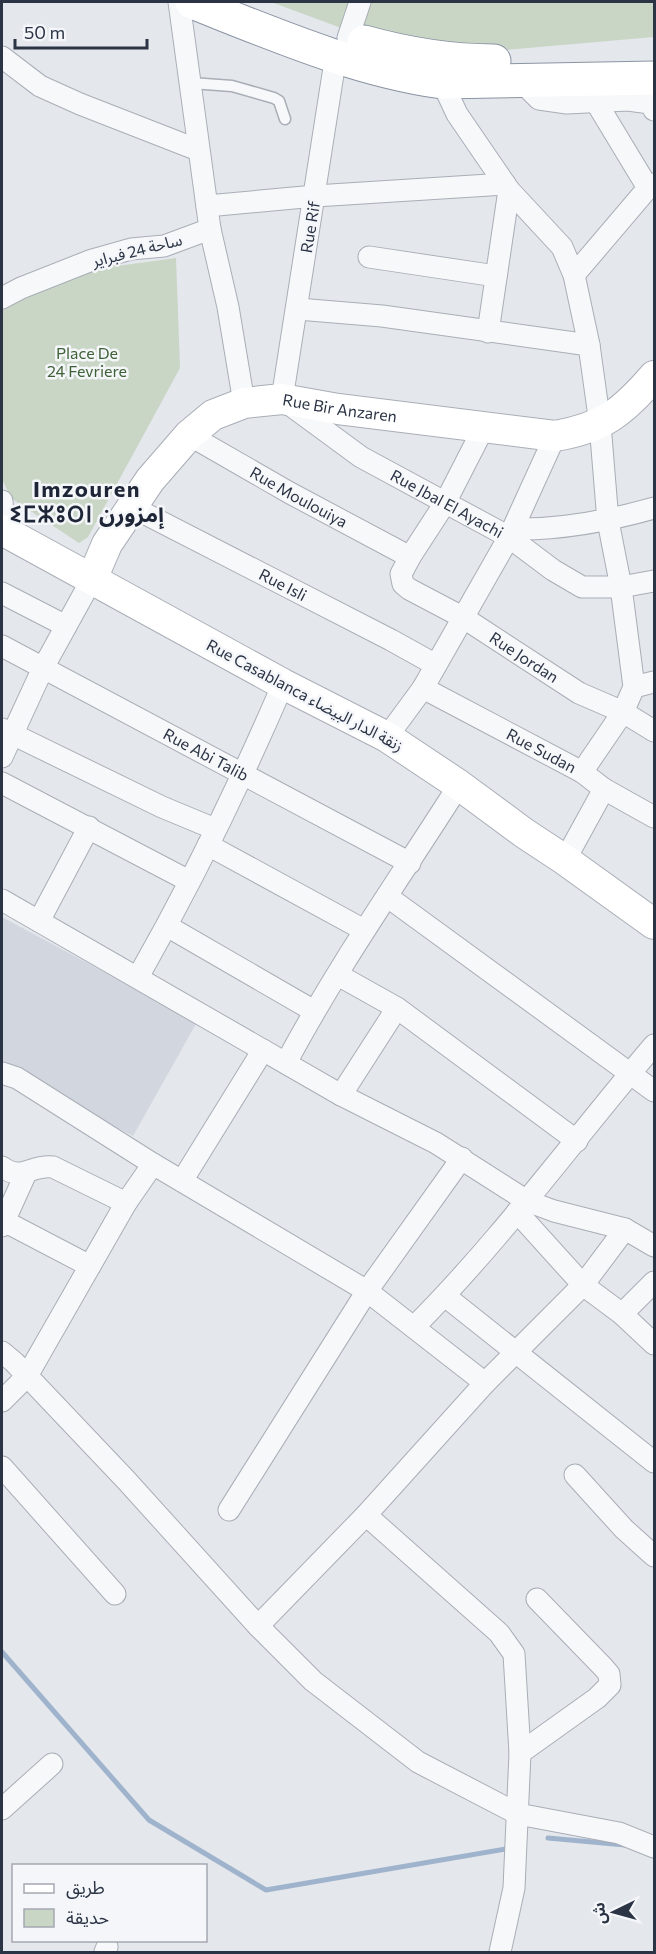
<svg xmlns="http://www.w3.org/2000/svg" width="656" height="1954" font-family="Commissioner,'Noto Sans Arabic','Noto Sans Tifinagh',sans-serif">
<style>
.built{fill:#d2d6de}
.green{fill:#c9d6c5}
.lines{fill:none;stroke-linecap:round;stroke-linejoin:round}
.stream{stroke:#9fb4cc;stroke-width:5}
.lane-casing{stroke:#a9aeb7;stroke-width:13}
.street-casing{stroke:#a9aeb7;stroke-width:23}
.secondary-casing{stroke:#a9aeb7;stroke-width:32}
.highway-casing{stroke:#8b94a3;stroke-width:35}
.lane{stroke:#f7f8fa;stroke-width:10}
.street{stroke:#f7f8fa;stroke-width:21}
.secondary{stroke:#fff;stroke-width:30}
.highway{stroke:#fff;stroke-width:33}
.labels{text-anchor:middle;stroke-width:5;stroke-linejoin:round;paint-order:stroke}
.street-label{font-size:16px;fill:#2b3445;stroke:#f4f6f9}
.park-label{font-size:16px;fill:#3f6138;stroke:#f4f6f9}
.district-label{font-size:22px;font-weight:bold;letter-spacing:1.5px;fill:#1d2536;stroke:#f4f6f9}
</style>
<rect width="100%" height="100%" fill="#e4e7ec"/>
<path class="built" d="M 2,917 L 197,1022 L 133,1136 L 2,1068 Z"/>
<g class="green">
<path d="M 271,2 L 654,2 L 654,37 L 461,54 L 352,32 Z"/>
<path d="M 176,258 L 180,368 L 88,537 L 79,543 L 11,498 L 2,479 L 2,310 L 80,271 Z"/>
</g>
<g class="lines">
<g class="stream">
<path d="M 2,1652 L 149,1820 L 266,1890 L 511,1848"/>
<path d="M 548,1838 L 625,1845"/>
</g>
<g class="lane-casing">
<path id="lane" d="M 191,83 L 232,86 L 274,98 L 279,101 L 285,119"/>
</g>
<g class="street-casing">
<g id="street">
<path d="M 179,2 L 210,229 L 228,307 L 244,403"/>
<path d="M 348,38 L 360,2"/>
<path id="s1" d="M 336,55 L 282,399 L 361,457 L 509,537 L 553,570 L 582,587 L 621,587 L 654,581"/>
<path d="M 2,57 L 40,86 L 80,104 L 198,150"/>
<path d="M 520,80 L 539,99 L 567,103 L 628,100 L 650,103 L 654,110"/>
<path d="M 442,82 L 457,114 L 509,190 L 562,247 L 574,275 L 589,345 L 600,424 L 608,521 L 621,587 L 634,687 L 623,712 L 582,772"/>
<path d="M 596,102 L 648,188"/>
<path d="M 207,206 L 315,196 L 505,184"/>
<path d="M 369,257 L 496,276"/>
<path d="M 574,275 L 648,188 L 654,184"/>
<path d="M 2,298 L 21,288 L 92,260 L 131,249 L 164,246 L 210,229"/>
<path d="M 298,309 L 382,316 L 589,345"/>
<path d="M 488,332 L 509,190"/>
<path id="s2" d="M 484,427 L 445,503 L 410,557 L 401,574 L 403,584 L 409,589 L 464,618 L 579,693 L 623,712 L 654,731"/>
<path id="s3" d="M 189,435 L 290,493 L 410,557"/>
<path d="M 2,501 L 4,531"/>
<path id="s4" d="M 130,506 L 391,640 L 436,665"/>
<path d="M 513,529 C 561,530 608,521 654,508"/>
<path d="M 2,593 L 66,626"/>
<path id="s5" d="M 2,646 L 410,863"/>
<path d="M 634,687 L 654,682"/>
<path id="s6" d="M 423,688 L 582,772 L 604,789 L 654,817"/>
<path d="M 2,729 L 162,807 L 215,829"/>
<path d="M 387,737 L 423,688 L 509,537 L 555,436"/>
<path d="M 2,757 L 43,668 L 92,579"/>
<path d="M 2,783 L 189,881"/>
<path d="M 208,845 L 364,930"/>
<path d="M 565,860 L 604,789"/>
<path d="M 388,897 L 654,1091"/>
<path d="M 2,900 L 341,1095 L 436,1143 L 527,1201 L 554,1211 L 625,1229 L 654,1246"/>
<path d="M 39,921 L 89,827"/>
<path d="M 167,926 L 314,1011"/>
<path d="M 338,975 L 397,1008 L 577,1141"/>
<path d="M 138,977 C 192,882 240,784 283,684"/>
<path d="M 286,1063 C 337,967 400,878 459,785"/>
<path d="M 2,1073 L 17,1078 L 153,1164 L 367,1291 L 485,1383"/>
<path d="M 341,1095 L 397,1008"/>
<path d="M 2,1167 C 23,1182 31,1164 53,1167 L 126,1203"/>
<path d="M 182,1181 L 263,1050"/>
<path d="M 517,1212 L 583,1285 L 622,1314 L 654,1344"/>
<path d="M 2,1220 L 90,1266"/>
<path d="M 2,1226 L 26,1173"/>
<path d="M 445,1296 L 654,1462"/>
<path d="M 622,1314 L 654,1282"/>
<path d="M 414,1327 C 501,1240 574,1139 654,1045"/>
<path d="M 2,1352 L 14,1362 L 126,1480 L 258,1626 L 313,1681 L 418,1762 L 518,1814 L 619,1833 L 654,1847"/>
<path d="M 2,1401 L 27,1376 L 126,1203 L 153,1164"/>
<path d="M 2,1467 L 115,1594"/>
<path d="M 575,1475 L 624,1529 L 654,1556"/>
<path d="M 229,1510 L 367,1291 L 462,1158"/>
<path d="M 366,1515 L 499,1633 L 514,1654 L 520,1753 L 514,1888 L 500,1952"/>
<path d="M 258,1626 L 366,1515 L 485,1383 L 583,1285 L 625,1229"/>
<path d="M 520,1753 L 597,1698 L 610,1685 L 609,1674 L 603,1667 L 537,1599"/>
<path d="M 2,1809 L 52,1764"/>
<path d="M 105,1952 L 107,1947"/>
</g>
</g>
<g class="secondary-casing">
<g id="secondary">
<path d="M 2,530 L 283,684 L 387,737 L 459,785 L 524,833 L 565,860 L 654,924"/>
<path id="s7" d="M 92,579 L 107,544 L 150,480 L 189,435 L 213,415 L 244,403 L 282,399 L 338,409 L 555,436 C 603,428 623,412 654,376"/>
</g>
</g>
<g class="highway-casing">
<g id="highway">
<path d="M 192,2 C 273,34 356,70 442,82 L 654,78"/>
<path d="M 364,42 C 407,54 449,61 494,61"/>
</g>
</g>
<use href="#lane" class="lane"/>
<use href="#street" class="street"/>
<use href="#secondary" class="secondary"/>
<use href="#highway" class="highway"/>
</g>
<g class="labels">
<g class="street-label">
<text transform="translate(310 227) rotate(-81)" y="6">Rue Rif</text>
<text transform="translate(137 250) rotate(-14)" y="6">ساحة 24 فبراير</text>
<text dy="6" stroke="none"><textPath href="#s7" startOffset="336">Rue Bir Anzaren</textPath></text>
<text dy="6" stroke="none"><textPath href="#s3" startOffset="126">Rue Moulouiya</textPath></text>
<text dy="6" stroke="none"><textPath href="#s1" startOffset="544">Rue Jbal El Ayachi</textPath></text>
<text dy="6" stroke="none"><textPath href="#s4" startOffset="172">Rue Isli</textPath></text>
<text dy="6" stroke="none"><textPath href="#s2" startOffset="321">Rue Jordan</textPath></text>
<text transform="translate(305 695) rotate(28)" y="6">Rue Casablanca زنقة الدار البيضاء</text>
<text dy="6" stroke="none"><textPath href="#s6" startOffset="134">Rue Sudan</textPath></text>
<text dy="6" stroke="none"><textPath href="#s5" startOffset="231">Rue Abi Talib</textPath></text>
</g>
<g class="park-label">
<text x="87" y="359">Place De<tspan x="87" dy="18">24 Fevriere</tspan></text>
</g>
<g class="district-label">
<text x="87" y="497">Imzouren<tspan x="87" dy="25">ⵉⵎⵣⵓⵔⵏ إمزورن</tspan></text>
</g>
</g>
<rect width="656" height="1954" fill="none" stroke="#2b3445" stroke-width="6"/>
<rect x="12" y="1864" width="195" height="78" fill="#f4f6f9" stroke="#a4a8b1" stroke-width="1.5"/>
<rect x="24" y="1884" width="30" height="9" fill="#ffffff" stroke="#a4a8b1" stroke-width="1.5"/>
<text x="66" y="1894" font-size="18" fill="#2b3445">طريق</text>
<rect x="24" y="1909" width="30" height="18" fill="#c9d6c5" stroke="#a4a8b1" stroke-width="1.5"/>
<text x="66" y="1924" font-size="18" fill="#2b3445">حديقة</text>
<g transform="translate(614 1912) rotate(265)" stroke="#f4f6f9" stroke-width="4.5" paint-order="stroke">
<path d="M0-4.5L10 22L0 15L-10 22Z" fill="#2b3445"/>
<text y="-9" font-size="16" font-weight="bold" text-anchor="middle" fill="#2b3445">ش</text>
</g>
<path d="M15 39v9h132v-9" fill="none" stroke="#2b3445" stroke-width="3"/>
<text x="24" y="39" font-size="18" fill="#2b3445" stroke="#f4f6f9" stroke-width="4.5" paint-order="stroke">50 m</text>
</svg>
